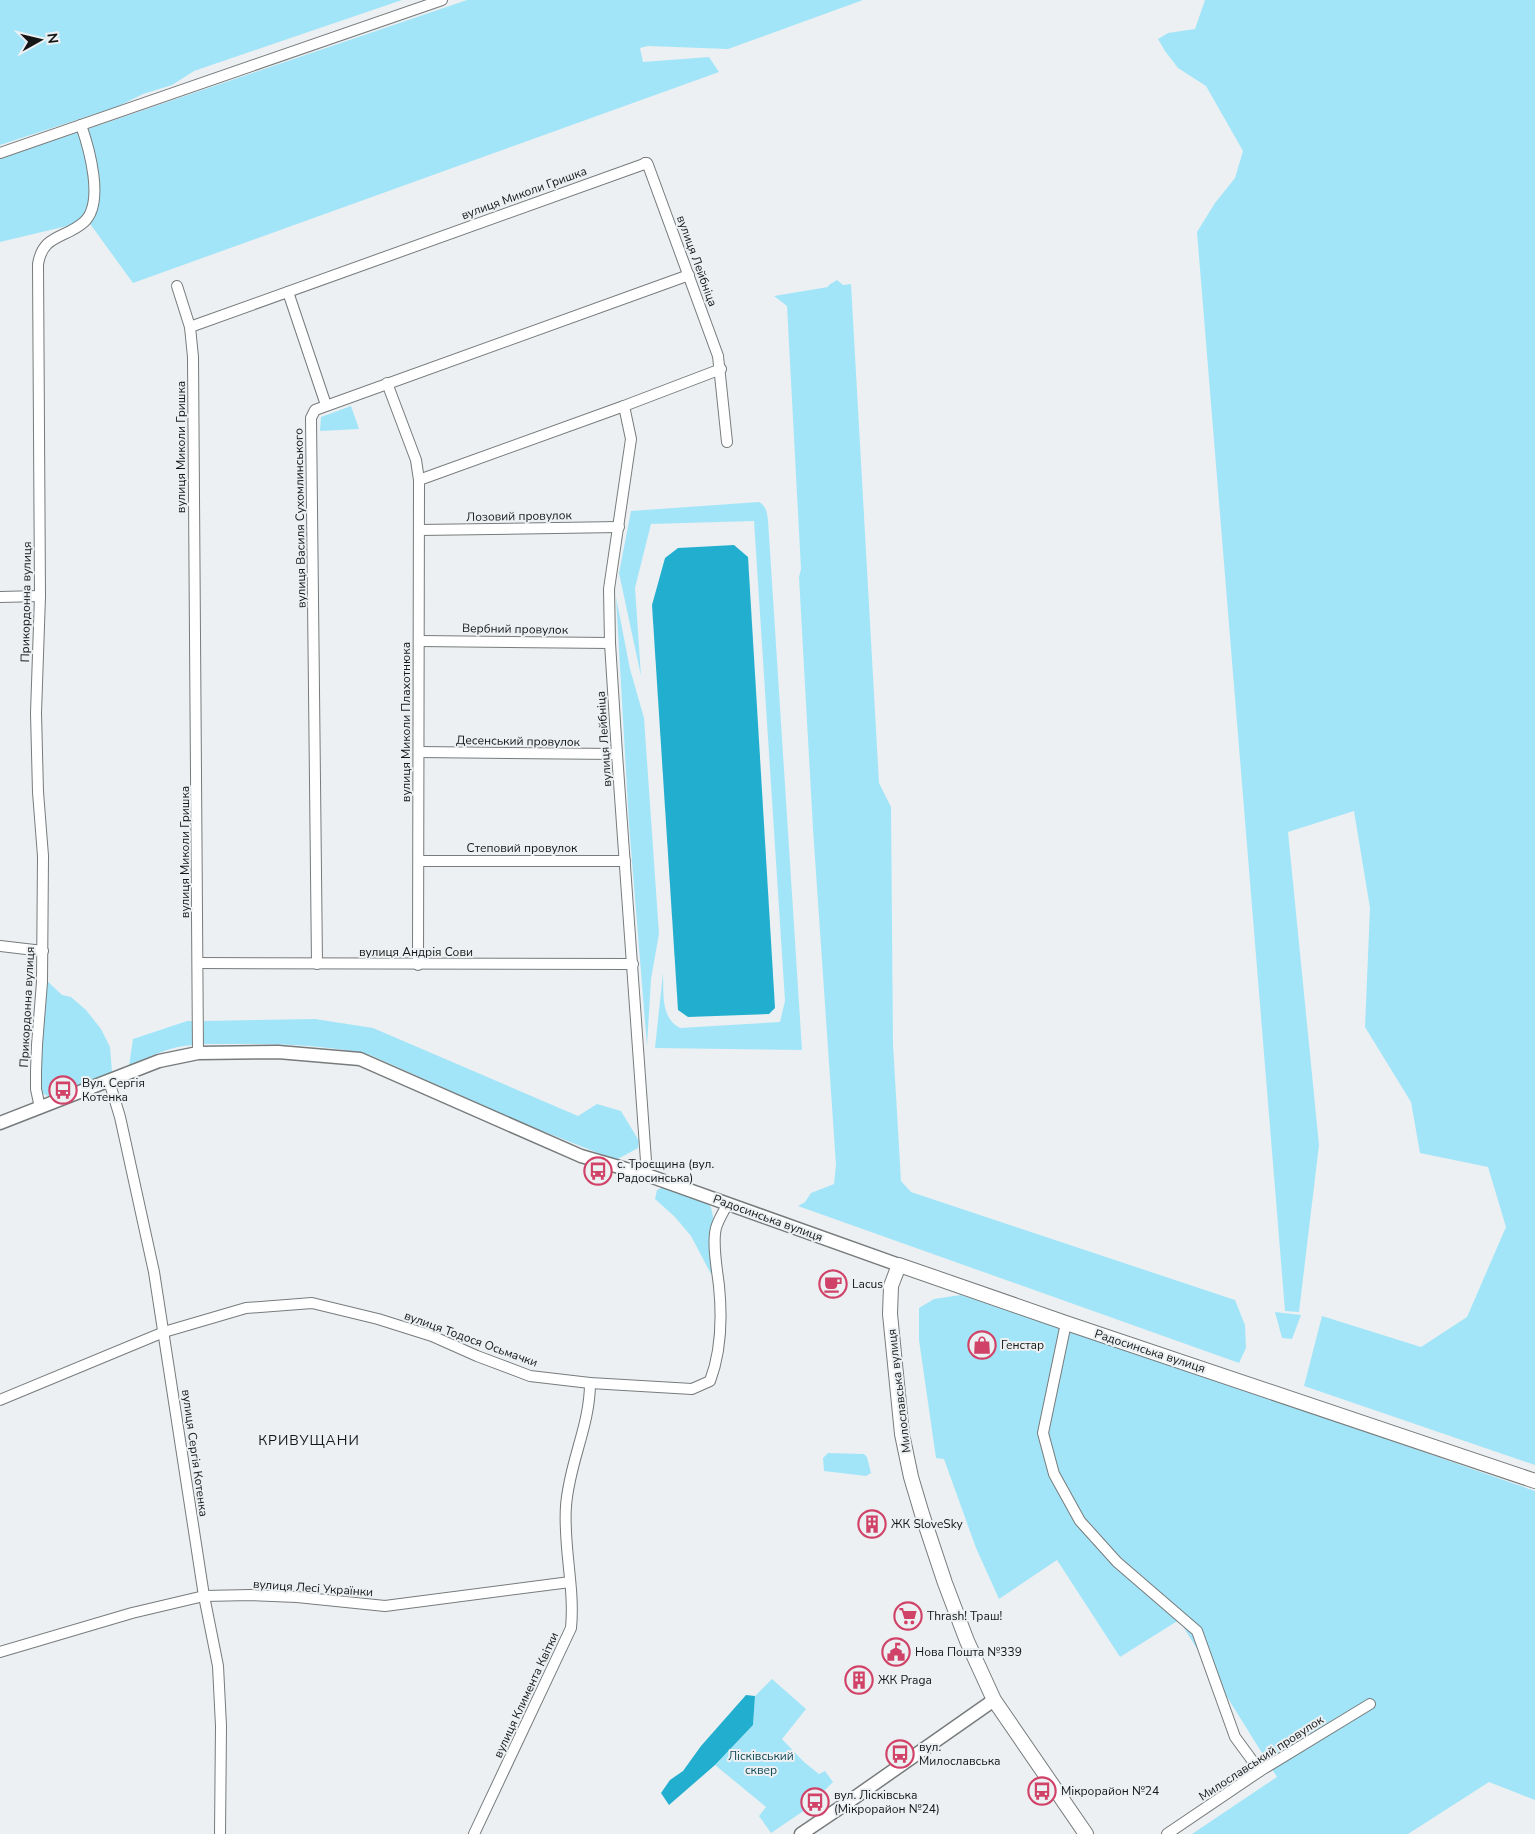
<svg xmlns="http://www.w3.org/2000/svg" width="1535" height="1834" font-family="'Nunito Sans',sans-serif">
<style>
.green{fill:#a3e5f8}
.water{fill:#22aece}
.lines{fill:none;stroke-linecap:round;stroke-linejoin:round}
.minor-casing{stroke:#777b7c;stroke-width:12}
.tertiary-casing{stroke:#777b7c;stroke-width:15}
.secondary-casing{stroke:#777b7c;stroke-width:16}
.minor{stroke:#fff;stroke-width:10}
.tertiary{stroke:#fff;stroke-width:12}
.secondary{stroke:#fff;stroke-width:14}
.labels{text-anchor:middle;stroke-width:4;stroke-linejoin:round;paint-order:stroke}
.street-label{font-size:12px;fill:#151717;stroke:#ecf0f2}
.poi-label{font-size:12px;fill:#151717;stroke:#ecf0f2;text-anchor:start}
.park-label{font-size:12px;fill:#144b58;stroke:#ecf0f2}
.neighbourhood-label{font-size:14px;letter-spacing:1px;fill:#151717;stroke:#ecf0f2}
</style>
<rect width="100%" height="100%" fill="#ecf0f2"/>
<g class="green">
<path d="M 0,0 L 402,0 L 194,71 L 172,85 L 143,94 L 119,106 L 0,145 Z"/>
<path d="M 467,0 L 863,0 L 728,49 L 648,46 L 640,48 L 643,62 L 709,57 L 719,72 L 133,283 L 88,221 L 0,242 L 0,159 Z"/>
<path d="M 1205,0 L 1535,0 L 1535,1465 L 1304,1386 L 1322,1316 L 1421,1347 L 1467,1317 L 1506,1227 L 1488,1167 L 1420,1153 L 1411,1102 L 1365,1027 L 1370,908 L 1354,811 L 1288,832 L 1319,1145 L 1299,1312 L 1285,1311 L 1197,232 L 1215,203 L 1235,178 L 1243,151 L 1206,86 L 1178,68 L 1165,51 L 1158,39 L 1168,33 L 1195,29 Z"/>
<path d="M 837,280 L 843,285 L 851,284 L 879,783 L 891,807 L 893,1044 L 901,1181 L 911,1192 L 1235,1300 L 1245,1325 L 1246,1348 L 1239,1363 L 798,1206 L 805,1202 L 811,1193 L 834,1184 L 836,1165 L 813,829 L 799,577 L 801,569 L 787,306 L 774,296 L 828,287 L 829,285 Z"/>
<path d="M 351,406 L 359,429 L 320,431 L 321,417 Z"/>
<path d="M 759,502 C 766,506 767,512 768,520 L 802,1050 L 655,1048 L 663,973 C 664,992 660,1018 680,1028 L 780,1022 L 785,1001 L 754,521 L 651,524 L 635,588 L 641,676 L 619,573 L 631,511 Z"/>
<path d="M 616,597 L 630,669 L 644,718 L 659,934 L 651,979 L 647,1046 L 629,824 Z"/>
<path d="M 45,979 L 62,995 L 71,997 L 86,1010 L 101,1029 L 110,1047 L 112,1072 L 50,1097 L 41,1093 L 39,1045 Z"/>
<path d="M 315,1019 L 373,1028 L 578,1116 L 597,1104 L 621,1111 L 639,1141 L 638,1148 L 616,1160 L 527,1125 L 370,1055 C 315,1042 259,1044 203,1044 L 204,1021 Z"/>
<path d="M 187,1021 L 193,1021 L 194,1045 C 170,1046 151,1056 129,1066 L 133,1039 Z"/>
<path d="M 663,1187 L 705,1202 L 711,1207 L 713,1217 L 711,1241 L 711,1274 L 691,1236 L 675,1217 L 655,1199 L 657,1190 Z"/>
<path d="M 961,1295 L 1369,1433 L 1535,1491 L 1535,1800 L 1489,1782 L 1408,1834 L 1192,1834 L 1277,1777 L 1179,1620 L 1120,1657 L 1057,1560 L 999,1599 L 976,1548 L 944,1459 L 936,1458 L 919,1340 L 919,1308 L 934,1299 Z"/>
<path d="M 1275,1312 L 1301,1315 L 1292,1339 L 1282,1338 Z"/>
<path d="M 828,1453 L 864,1454 L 867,1457 L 871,1473 L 866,1476 L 824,1471 L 823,1458 Z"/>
<path d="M 772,1679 L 806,1709 L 782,1739 L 804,1762 L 819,1774 L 825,1771 L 833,1782 L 823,1792 L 824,1794 L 804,1808 L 805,1810 L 771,1833 L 759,1816 L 766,1807 L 715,1765 L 753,1725 L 755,1696 Z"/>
</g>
<g class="water">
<path d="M 734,545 L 748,557 L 775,1008 L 769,1014 L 688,1017 L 678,1010 L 652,605 L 665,558 L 678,548 Z"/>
<path d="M 746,1695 L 755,1696 L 753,1725 L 715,1765 L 669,1805 L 661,1793 L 670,1780 L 683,1771 L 701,1746 Z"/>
</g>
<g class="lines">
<g class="minor-casing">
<g id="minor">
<path d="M 0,153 L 442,0"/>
<path d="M 645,163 L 648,165 L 718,356 L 727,442"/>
<path d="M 177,286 L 190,327"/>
<path d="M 288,292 L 326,405"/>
<path d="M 387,383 L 416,460 L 419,480"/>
<path d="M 419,530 L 619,527"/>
<path d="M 0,597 L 40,596"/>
<path d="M 419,641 L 610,643"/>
<path d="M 419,752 L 617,754"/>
<path d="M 419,861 L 625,861"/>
<path d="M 0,946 L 43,951"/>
<path d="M 198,963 L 633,964"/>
<path d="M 317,964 L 311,418 L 315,410 L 689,275"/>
<path d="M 418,965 L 419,480 L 624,406"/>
<path d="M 198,1053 L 193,357 L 190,327 L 647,163"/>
<path d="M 109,1081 L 120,1117 L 154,1272 L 204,1596 L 218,1666 L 221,1726 L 220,1834"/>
<path d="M 40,1108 L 36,1089 L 36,1071 L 37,1045 L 42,982 L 43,856 L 38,792 L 36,713 L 40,596 L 38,264 C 43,234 65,239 84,222 C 105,203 89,148 81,125"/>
<path d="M 647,1175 L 617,754 L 610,643 L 609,589 L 631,439 L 624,406 L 721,369"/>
<path d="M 1066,1323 L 1043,1433 L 1054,1474 L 1080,1521 L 1117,1562 L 1197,1631 L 1235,1737 L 1260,1771"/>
<path d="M 0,1400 L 164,1332 L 246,1308 L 312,1303 L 378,1319 L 432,1336 L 477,1356 L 530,1376 L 590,1383 L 692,1389 L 710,1381 C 721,1352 722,1316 719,1286 C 717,1269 712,1243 716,1228 C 718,1220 724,1211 728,1203"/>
<path d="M 0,1652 L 132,1613 L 204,1596 L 251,1595 L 297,1597 L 385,1606 L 570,1582"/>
<path d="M 474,1834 L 571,1628 C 575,1587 563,1547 566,1506 C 569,1463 590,1426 590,1383"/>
<path d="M 1167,1834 L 1260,1771 L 1370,1704"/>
</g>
</g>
<g class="tertiary-casing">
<g id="tertiary">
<path d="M 0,1123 L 159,1061 L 198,1053 L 278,1052 L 360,1059 L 581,1156 L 647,1175 L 899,1265"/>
<path d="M 801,1834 L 844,1805 L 994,1700"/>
</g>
</g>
<g class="secondary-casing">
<path id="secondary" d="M 1086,1834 L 994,1700 L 967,1641 L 945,1583 L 922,1514 L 911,1477 L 902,1434 L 890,1314 L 891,1286 L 899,1265 L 1066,1323 L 1535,1481"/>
</g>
<use href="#minor" class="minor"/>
<use href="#tertiary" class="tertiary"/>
<use href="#secondary" class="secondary"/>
</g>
<defs>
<g id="bus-ring" transform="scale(1.4375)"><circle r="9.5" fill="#ecf0f2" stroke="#d14268" stroke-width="1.5"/><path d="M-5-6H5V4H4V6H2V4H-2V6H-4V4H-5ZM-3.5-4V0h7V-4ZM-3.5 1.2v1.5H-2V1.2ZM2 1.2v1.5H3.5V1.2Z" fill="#d14268"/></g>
<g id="cafe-ring" transform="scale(1.4375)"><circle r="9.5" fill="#ecf0f2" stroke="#d14268" stroke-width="1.5"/><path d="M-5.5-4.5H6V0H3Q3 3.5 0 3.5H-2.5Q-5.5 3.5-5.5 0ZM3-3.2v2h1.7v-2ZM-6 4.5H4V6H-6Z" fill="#d14268"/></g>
<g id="shop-ring" transform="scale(1.4375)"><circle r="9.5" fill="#ecf0f2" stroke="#d14268" stroke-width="1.5"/><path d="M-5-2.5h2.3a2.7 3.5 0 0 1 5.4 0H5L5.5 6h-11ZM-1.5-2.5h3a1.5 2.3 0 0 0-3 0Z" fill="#d14268"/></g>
<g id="building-ring" transform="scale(1.4375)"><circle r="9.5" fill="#ecf0f2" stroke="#d14268" stroke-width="1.5"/><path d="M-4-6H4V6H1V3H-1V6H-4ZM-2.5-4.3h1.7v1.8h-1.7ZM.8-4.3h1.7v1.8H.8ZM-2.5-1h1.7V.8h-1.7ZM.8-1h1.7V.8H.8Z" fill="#d14268"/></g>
<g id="supermarket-ring" transform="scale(1.4375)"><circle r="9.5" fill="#ecf0f2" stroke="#d14268" stroke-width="1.5"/><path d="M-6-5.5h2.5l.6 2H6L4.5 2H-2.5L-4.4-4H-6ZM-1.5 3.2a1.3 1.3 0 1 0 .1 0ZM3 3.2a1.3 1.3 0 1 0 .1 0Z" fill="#d14268"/></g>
<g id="civic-ring" transform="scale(1.4375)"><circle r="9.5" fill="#ecf0f2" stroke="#d14268" stroke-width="1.5"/><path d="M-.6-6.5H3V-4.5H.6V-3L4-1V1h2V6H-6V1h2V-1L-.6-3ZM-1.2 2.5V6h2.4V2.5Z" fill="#d14268"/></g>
</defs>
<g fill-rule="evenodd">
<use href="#bus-ring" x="63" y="1090"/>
<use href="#bus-ring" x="598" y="1171"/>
<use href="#cafe-ring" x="833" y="1284"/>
<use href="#shop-ring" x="982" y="1345"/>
<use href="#building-ring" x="872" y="1524"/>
<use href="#supermarket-ring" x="908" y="1616"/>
<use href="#civic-ring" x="896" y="1652"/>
<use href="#building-ring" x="859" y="1680"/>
<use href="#bus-ring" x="900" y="1754"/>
<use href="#bus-ring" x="1042" y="1791"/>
<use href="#bus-ring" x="815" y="1802"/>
</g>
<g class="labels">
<g class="street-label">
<text transform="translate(524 193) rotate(-20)" y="4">вулиця Миколи Гришка</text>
<text transform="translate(697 261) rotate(70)" y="4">вулиця Лейбніца</text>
<text transform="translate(181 447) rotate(-90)" y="4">вулиця Миколи Гришка</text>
<text transform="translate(519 516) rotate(-1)" y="4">Лозовий провулок</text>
<text transform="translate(300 518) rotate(-91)" y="4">вулиця Василя Сухомлинського</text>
<text transform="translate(26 602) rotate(-89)" y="4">Прикордонна вулиця</text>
<text transform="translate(515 629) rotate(1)" y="4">Вербний провулок</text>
<text transform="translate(406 722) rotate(-90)" y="4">вулиця Миколи Плахотнюка</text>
<text transform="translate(604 739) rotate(-94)" y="4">вулиця Лейбніца</text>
<text transform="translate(518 741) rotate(1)" y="4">Десенський провулок</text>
<text x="522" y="852">Степовий провулок</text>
<text transform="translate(185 852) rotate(-90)" y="4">вулиця Миколи Гришка</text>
<text x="416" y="956">вулиця Андрія Сови</text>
<text transform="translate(27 1007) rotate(-87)" y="4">Прикордонна вулиця</text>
<text transform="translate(768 1218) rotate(20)" y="4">Радосинська вулиця</text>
<text transform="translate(471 1339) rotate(20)" y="4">вулиця Тодося Осьмачки</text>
<text transform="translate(1150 1351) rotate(18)" y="4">Радосинська вулиця</text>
<text transform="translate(899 1391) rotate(-97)" y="4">Милославська вулиця</text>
<text transform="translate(195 1453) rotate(82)" y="4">вулиця Сергія Котенка</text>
<text transform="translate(313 1588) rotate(4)" y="4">вулиця Лесі Українки</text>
<text transform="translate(526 1695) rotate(-65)" y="4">вулиця Климента Квітки</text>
<text transform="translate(1261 1758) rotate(-33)" y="4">Милославський провулок</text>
</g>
<g class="poi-label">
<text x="82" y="1087">Вул. Сергія<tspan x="82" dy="14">Котенка</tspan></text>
<text x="617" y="1168">с. Троєщина (вул.<tspan x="617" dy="14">Радосинська)</tspan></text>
<text x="852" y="1288">Lacus</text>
<text x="1001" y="1349">Генстар</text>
<text x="891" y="1528">ЖК SloveSky</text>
<text x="927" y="1620">Thrash! Траш!</text>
<text x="915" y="1656">Нова Пошта №339</text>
<text x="878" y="1684">ЖК Praga</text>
<text x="919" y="1751">вул.<tspan x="919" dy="14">Милославська</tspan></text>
<text x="1061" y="1795">Мікрорайон №24</text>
<text x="834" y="1799">вул. Лісківська<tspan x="834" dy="14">(Мікрорайон №24)</tspan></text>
</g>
<g class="park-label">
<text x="761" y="1760">Лісківський<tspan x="761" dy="14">сквер</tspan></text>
</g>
<g class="neighbourhood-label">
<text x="309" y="1445">КРИВУЩАНИ</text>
</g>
</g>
<g transform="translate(40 40) rotate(82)" stroke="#ecf0f2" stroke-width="4" paint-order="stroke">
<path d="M0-4L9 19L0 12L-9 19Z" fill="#151717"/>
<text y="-8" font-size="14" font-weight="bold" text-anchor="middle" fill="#151717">N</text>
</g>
</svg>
